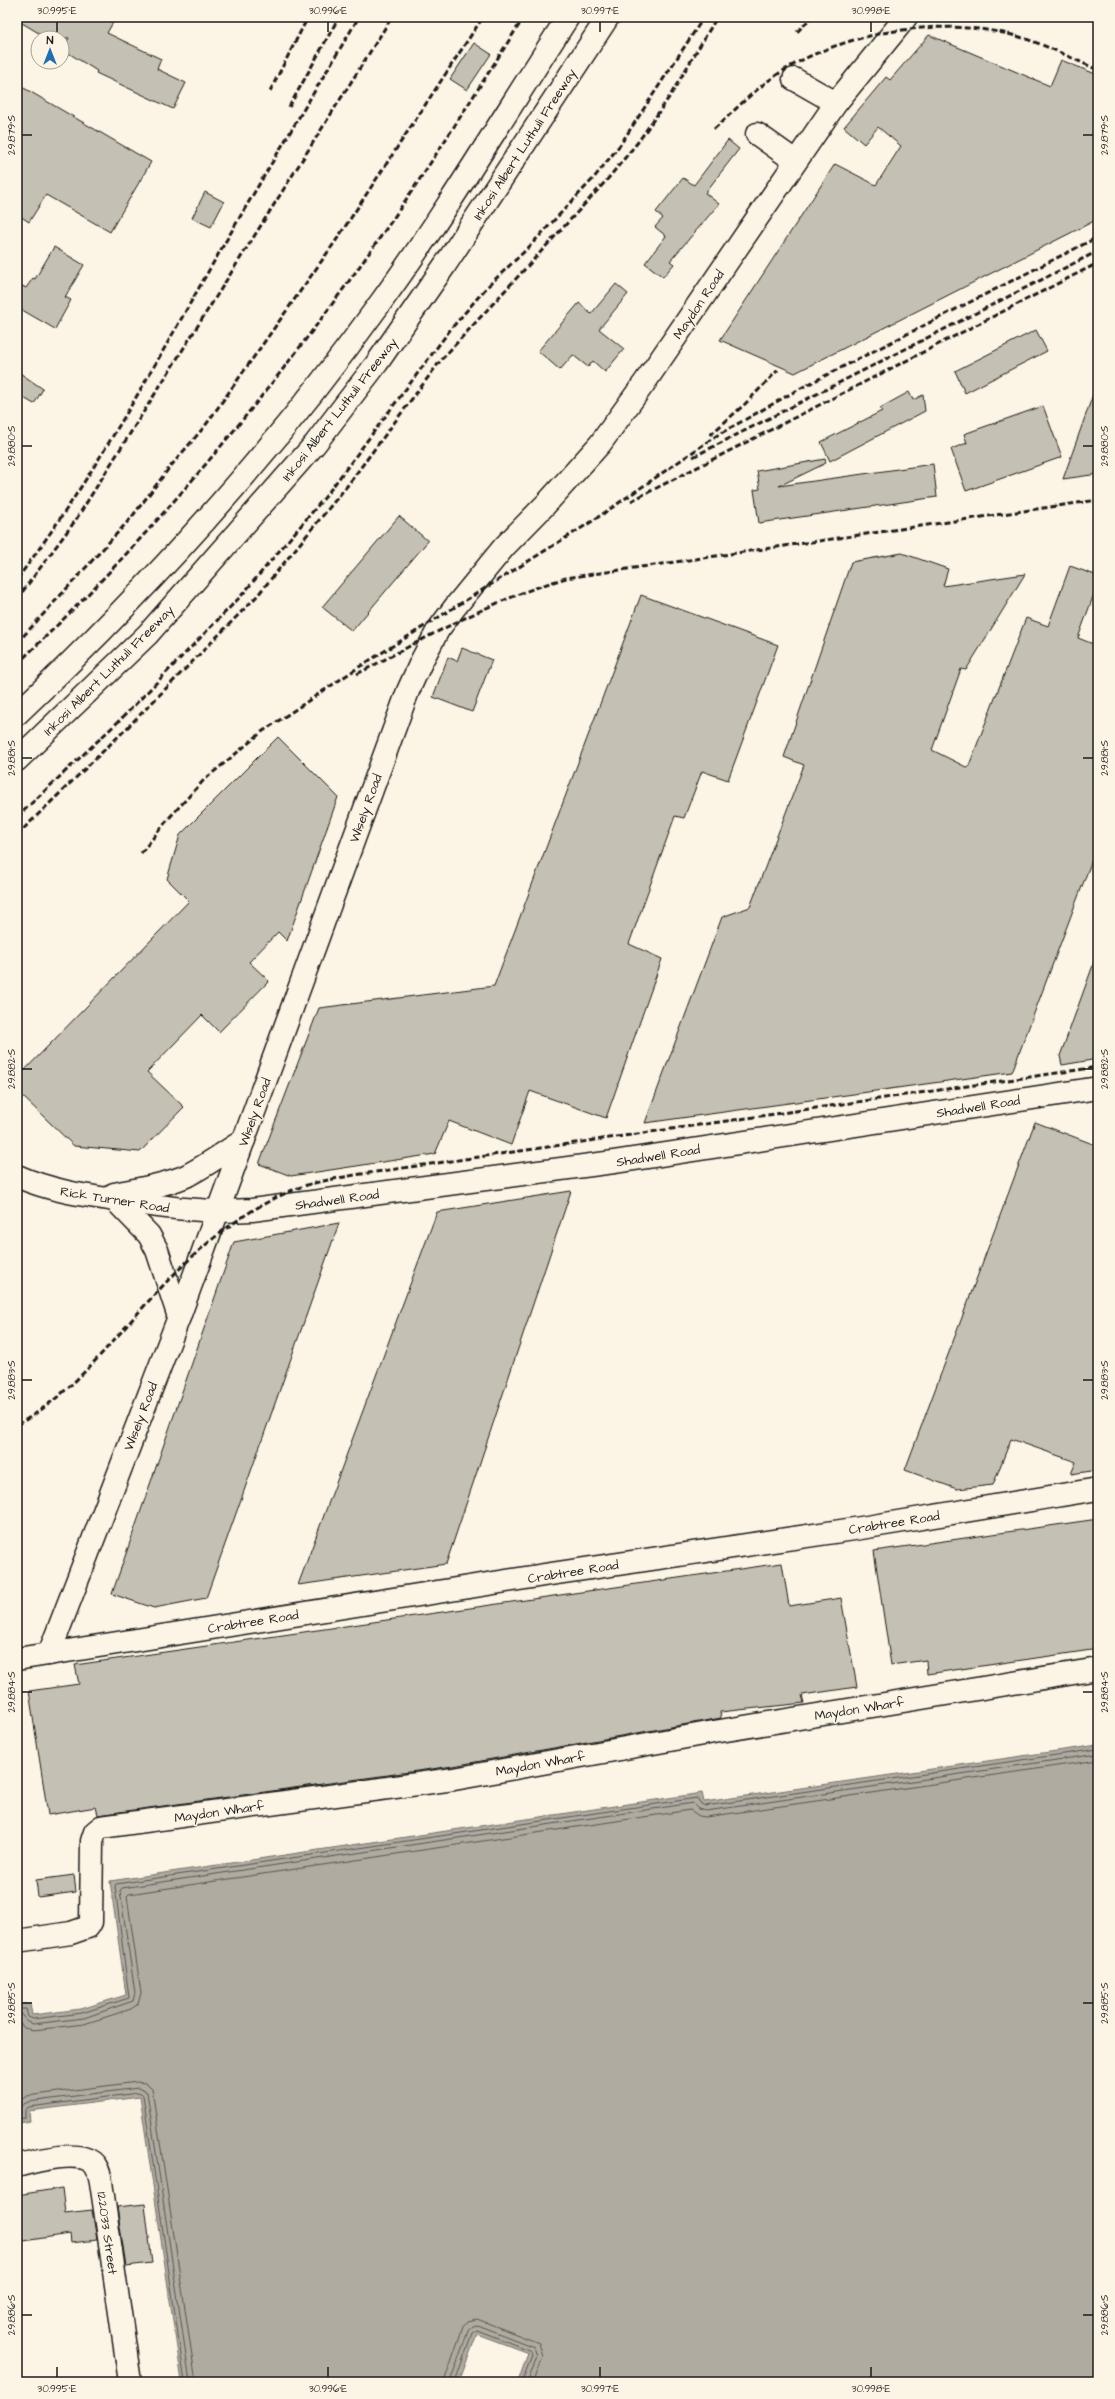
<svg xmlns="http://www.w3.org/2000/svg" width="1115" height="2399" font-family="'Architects Daughter',sans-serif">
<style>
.water{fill:#b0aba1;stroke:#75726c}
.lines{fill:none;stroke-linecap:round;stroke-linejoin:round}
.shore{stroke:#575551;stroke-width:1}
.building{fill:#c4c0b3;stroke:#1c1c1c}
.minor-casing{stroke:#1c1c1c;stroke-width:25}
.highway-casing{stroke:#1c1c1c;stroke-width:25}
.minor{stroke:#fcf5e5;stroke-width:22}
.highway{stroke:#fcf5e5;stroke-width:22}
.rail{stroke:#1c1c1c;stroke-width:3;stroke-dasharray:6 3;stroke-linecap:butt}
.ticks{fill:none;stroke:#1c1c1c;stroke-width:1.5}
.labels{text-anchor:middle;stroke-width:3;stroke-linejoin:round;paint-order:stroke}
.street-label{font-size:13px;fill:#1c1c1c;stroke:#fcf5e5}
.neatline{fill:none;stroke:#1c1c1c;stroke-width:1.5}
.ticks-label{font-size:10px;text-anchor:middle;fill:#1c1c1c}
</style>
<rect width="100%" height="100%" fill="#fcf5e5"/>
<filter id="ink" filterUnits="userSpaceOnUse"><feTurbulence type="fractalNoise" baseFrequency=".025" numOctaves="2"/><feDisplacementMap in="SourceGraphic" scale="8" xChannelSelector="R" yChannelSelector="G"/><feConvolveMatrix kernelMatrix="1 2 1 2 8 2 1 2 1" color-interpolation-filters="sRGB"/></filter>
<g filter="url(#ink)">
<path class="water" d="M 1098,1745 L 1098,2382 L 518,2382 L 528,2353 L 477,2334 L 459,2382 L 182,2382 L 140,2097 L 29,2111 L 30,2121 L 17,2123 L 17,2005 L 30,2003 L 32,2015 L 81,2009 L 126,1995 L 110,1881 L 702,1793 L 704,1802 Z"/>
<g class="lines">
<g class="shore">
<path d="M 17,2009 L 26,2009 L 28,2017 L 33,2019 L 82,2013 L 129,1998 L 115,1886 L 116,1884 L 697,1798 L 701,1804 L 705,1806 L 1098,1749"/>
<path d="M 17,2014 L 21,2014 L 26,2021 L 33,2024 L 84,2018 L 133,2001 L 135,1993 L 120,1891 L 122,1888 L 693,1803 L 699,1809 L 706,1811 L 1098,1754"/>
<path d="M 17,2020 L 24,2028 L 34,2030 L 84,2024 L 131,2009 L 138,2004 L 141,1993 L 127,1896 L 129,1894 L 690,1810 L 699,1816 L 706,1817 L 1098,1760"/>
<path d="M 17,2102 L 27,2096 L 137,2082 L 145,2083 L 152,2089 L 196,2382"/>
<path d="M 17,2114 L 22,2105 L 28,2102 L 138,2088 L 147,2092 L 190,2382"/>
<path d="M 17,2119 L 25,2118 L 25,2110 L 29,2107 L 138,2093 L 143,2095 L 185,2382"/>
<path d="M 444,2382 L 463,2327 L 468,2321 L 477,2319 L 539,2343 L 543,2356 L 534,2382"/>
<path d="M 450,2382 L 468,2331 L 472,2326 L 477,2325 L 534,2347 L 537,2356 L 528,2382"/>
<path d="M 455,2382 L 472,2333 L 477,2330 L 531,2351 L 532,2355 L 522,2382"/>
</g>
</g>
<g class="building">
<path d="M 17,17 L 116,17 L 107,33 L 161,59 L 157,69 L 186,83 L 173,109 L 96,73 L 97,71 L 62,49 L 69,38 L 47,38 L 17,20 Z"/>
<path d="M 929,35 L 1050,86 L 1061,60 L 1098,75 L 1098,219 L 795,373 L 720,340 L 835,164 L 876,185 L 901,146 L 878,127 L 864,144 L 844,127 L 886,77 L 890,80 Z"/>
<path d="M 474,43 L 491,54 L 467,90 L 450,79 Z"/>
<path d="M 17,84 L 151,162 L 110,232 L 46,195 L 29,222 L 17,214 Z"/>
<path d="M 728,140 L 739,149 L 705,193 L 719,204 L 670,261 L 674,264 L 663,277 L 645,263 L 666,236 L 655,227 L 663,218 L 656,212 L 683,178 L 694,185 Z"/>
<path d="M 205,192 L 224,202 L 211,227 L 192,218 Z"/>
<path d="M 54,247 L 84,265 L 65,297 L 71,300 L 55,329 L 17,307 L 17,283 L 26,288 L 33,278 L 35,279 Z"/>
<path d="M 616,284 L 628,294 L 599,329 L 624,349 L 605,372 L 593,361 L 588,367 L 573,355 L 560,370 L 538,351 L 579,303 L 591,314 Z"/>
<path d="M 1036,330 L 1047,351 L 965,393 L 955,371 Z"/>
<path d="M 17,371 L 43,389 L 34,404 L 17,394 Z"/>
<path d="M 1096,386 L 1098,387 L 1098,474 L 1063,479 Z"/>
<path d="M 909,392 L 913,400 L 923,395 L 925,411 L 830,461 L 821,442 L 882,411 L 880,408 Z"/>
<path d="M 1043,406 L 1062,457 L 966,491 L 951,449 L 967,443 L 964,434 Z"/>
<path d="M 825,459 L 826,463 L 779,486 L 933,464 L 937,497 L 759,523 L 754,490 L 760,489 L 757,471 Z"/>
<path d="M 399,516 L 428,541 L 352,631 L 322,607 Z"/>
<path d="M 902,553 L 948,569 L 943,586 L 1025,574 L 966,670 L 961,669 L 932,750 L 968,768 L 1026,618 L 1048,626 L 1070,566 L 1098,576 L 1098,583 L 1078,638 L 1098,646 L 1098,844 L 1012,1072 L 645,1123 L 722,917 L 750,907 L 804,765 L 784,757 L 851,562 Z"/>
<path d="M 641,595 L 778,645 L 728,780 L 702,771 L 684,818 L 675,816 L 629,944 L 662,959 L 606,1118 L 530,1091 L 511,1145 L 449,1121 L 435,1154 L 291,1176 L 259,1164 L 319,1008 L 494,986 Z"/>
<path d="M 462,648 L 492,660 L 472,712 L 433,697 L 448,657 L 457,661 Z"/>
<path d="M 278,737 L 338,797 L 287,941 L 278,932 L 249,962 L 269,981 L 219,1032 L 202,1015 L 147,1072 L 184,1107 L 140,1152 L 74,1146 L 17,1091 L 17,1078 L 189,901 L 167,879 L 180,835 Z"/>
<path d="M 1096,957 L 1098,957 L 1098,1059 L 1062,1065 L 1060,1056 Z"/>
<path d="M 1035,1122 L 1098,1146 L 1098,1470 L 1071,1474 L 1076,1462 L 1011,1439 L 993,1485 L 957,1489 L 905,1470 Z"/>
<path d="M 571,1191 L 446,1564 L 298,1585 L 437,1212 Z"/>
<path d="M 339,1223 L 206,1598 L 154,1608 L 112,1594 L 234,1242 Z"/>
<path d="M 1098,1519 L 1098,1649 L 927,1674 L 926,1660 L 891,1665 L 874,1551 Z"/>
<path d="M 782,1563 L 789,1606 L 841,1598 L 857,1687 L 802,1695 L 804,1703 L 720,1712 L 721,1718 L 453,1766 L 98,1815 L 96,1807 L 48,1815 L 29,1691 L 79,1684 L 75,1665 Z"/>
<path d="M 74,1875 L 76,1892 L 38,1897 L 36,1880 Z"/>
<path d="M 62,2188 L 65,2213 L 92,2210 L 97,2240 L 71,2243 L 70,2234 L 17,2242 L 17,2195 Z"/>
<path d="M 145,2204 L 152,2263 L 126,2266 L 117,2207 Z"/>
</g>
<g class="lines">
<g class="minor-casing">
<g id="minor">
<path d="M 794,79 L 836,103"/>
<path d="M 757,134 L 795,161"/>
<path d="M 17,1176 C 48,1190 81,1195 115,1200 C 163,1207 203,1213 252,1210 L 614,1162 L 1098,1088"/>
<path d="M 114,1194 C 138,1189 163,1186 186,1176 C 206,1166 225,1152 244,1140"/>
<path d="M 115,1200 L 149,1235 L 157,1250 L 179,1317"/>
<path d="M 49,1654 L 179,1317 L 408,691 L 422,660 L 438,630 L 455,607 L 504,547 L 546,504 L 600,444 L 645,382 L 836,103 L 906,17"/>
<path d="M 17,1659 L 544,1575 L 861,1528 L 1098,1489"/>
<path d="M 17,1941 L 71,1933 L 88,1927 L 91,1922 L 92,1841 L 95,1832 L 101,1827 L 454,1779 L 714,1732 L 1098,1669"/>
<path d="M 17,2166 C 34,2161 82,2148 95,2165 C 100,2172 101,2181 102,2189 L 130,2382"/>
</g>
</g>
<g class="highway-casing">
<g id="highway">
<path d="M 17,714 C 150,588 274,451 381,302 C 448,210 506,112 568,17"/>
<path d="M 17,760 L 148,634 L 315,444 L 377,363 L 445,265 L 608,17"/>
</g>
</g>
<use href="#minor" class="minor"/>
<use href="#highway" class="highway"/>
<g class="rail">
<path d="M 797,32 L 812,17"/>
<path d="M 270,91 L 308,17"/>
<path d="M 289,107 L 339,17"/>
<path d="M 714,129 C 732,113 749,95 768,81 C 835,31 946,13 1026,39 C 1050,47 1074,59 1098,70"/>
<path d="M 710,435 L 745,404 L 778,370"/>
<path d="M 693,457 L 1098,251"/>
<path d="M 631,501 L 1098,263"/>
<path d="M 17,579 C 85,489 140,391 196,293 C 249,200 304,109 359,17"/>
<path d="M 17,599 L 75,521 L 392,17"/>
<path d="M 17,643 L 131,518 L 170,467 L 205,426 L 335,242 L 483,17"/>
<path d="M 17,664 C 149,540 267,397 372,249 C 425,174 474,95 524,17"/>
<path d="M 357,674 C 426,638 491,600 566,578 L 1098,500"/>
<path d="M 17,817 L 121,719 L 241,596 L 325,497 L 450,330 L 487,287 L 527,249 L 593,179 L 620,145 L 704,17"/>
<path d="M 17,835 L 128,727 L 257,596 L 347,486 L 441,360 L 606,181 L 638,142 L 670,96 L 717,17"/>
<path d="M 141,853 L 169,818 L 204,780 L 263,731 L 359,667 L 591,522 L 716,436 L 801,388 L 1098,237"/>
<path d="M 17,1425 C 61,1400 89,1368 122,1331 C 172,1274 221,1220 293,1190 C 312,1182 334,1179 355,1175 L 1098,1067"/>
</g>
</g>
</g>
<path class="ticks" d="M 57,22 L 57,32M 328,22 L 328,32M 600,22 L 600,32M 871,22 L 871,32M 22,135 L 32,135M 1083,135 L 1093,135M 22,446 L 32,446M 1083,446 L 1093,446M 22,758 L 32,758M 1083,758 L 1093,758M 22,1069 L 32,1069M 1083,1069 L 1093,1069M 22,1380 L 32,1380M 1083,1380 L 1093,1380M 22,1692 L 32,1692M 1083,1692 L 1093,1692M 22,2003 L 32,2003M 1083,2003 L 1093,2003M 22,2315 L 32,2315M 1083,2315 L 1093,2315M 57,2367 L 57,2377M 328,2367 L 328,2377M 600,2367 L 600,2377M 871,2367 L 871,2377"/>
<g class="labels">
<g class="street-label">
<text transform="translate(524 144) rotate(-57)" y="5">Inkosi Albert Luthuli Freeway</text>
<text transform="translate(698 304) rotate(-56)" y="5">Maydon Road</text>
<text transform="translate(339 409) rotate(-52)" y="5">Inkosi Albert Luthuli Freeway</text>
<text transform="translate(108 670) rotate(-45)" y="5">Inkosi Albert Luthuli Freeway</text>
<text transform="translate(365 808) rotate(-70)" y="5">Wisely Road</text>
<text transform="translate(978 1106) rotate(-9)" y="5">Shadwell Road</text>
<text transform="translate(254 1112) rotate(-70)" y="5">Wisely Road</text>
<text transform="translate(658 1155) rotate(-9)" y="5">Shadwell Road</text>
<text transform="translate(115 1199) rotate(9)" y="5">Rick Turner Road</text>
<text transform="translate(337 1199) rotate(-8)" y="5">Shadwell Road</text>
<text transform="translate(140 1416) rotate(-69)" y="5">Wisely Road</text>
<text transform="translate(894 1522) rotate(-9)" y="5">Crabtree Road</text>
<text transform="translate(573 1571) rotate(-9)" y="5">Crabtree Road</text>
<text transform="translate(253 1621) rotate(-9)" y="5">Crabtree Road</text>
<text transform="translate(859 1708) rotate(-9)" y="5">Maydon Wharf</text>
<text transform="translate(540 1763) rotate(-10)" y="5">Maydon Wharf</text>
<text transform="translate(219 1811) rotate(-8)" y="5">Maydon Wharf</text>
<text transform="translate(108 2233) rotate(82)" y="5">122033 Street</text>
</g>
</g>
<rect width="1115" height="2399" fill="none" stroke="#fcf5e5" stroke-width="44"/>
<g transform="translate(50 50)"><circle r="19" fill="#fcf5e5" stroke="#a29e95"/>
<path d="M0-3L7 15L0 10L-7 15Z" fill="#1f6fb2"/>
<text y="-6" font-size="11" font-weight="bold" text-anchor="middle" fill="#1c1c1c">N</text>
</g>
<rect x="22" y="22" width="1071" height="2355" class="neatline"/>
<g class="ticks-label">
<text x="57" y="14">30.995°E</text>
<text x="328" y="14">30.996°E</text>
<text x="600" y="14">30.997°E</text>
<text x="871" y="14">30.998°E</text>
<text transform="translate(11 135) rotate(-90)" y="4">29.879°S</text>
<text transform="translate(1104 135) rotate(-90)" y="4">29.879°S</text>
<text transform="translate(11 446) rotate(-90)" y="4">29.880°S</text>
<text transform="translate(1104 446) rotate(-90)" y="4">29.880°S</text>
<text transform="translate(11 758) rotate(-90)" y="4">29.881°S</text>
<text transform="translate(1104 758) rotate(-90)" y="4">29.881°S</text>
<text transform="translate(11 1069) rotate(-90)" y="4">29.882°S</text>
<text transform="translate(1104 1069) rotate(-90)" y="4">29.882°S</text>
<text transform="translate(11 1380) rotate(-90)" y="4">29.883°S</text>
<text transform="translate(1104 1380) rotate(-90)" y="4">29.883°S</text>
<text transform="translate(11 1692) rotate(-90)" y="4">29.884°S</text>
<text transform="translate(1104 1692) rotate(-90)" y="4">29.884°S</text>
<text transform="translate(11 2003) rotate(-90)" y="4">29.885°S</text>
<text transform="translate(1104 2003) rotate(-90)" y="4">29.885°S</text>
<text transform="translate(11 2315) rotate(-90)" y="4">29.886°S</text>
<text transform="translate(1104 2315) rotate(-90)" y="4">29.886°S</text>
<text x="57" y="2392">30.995°E</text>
<text x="328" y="2392">30.996°E</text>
<text x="600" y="2392">30.997°E</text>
<text x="871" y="2392">30.998°E</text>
</g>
</svg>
